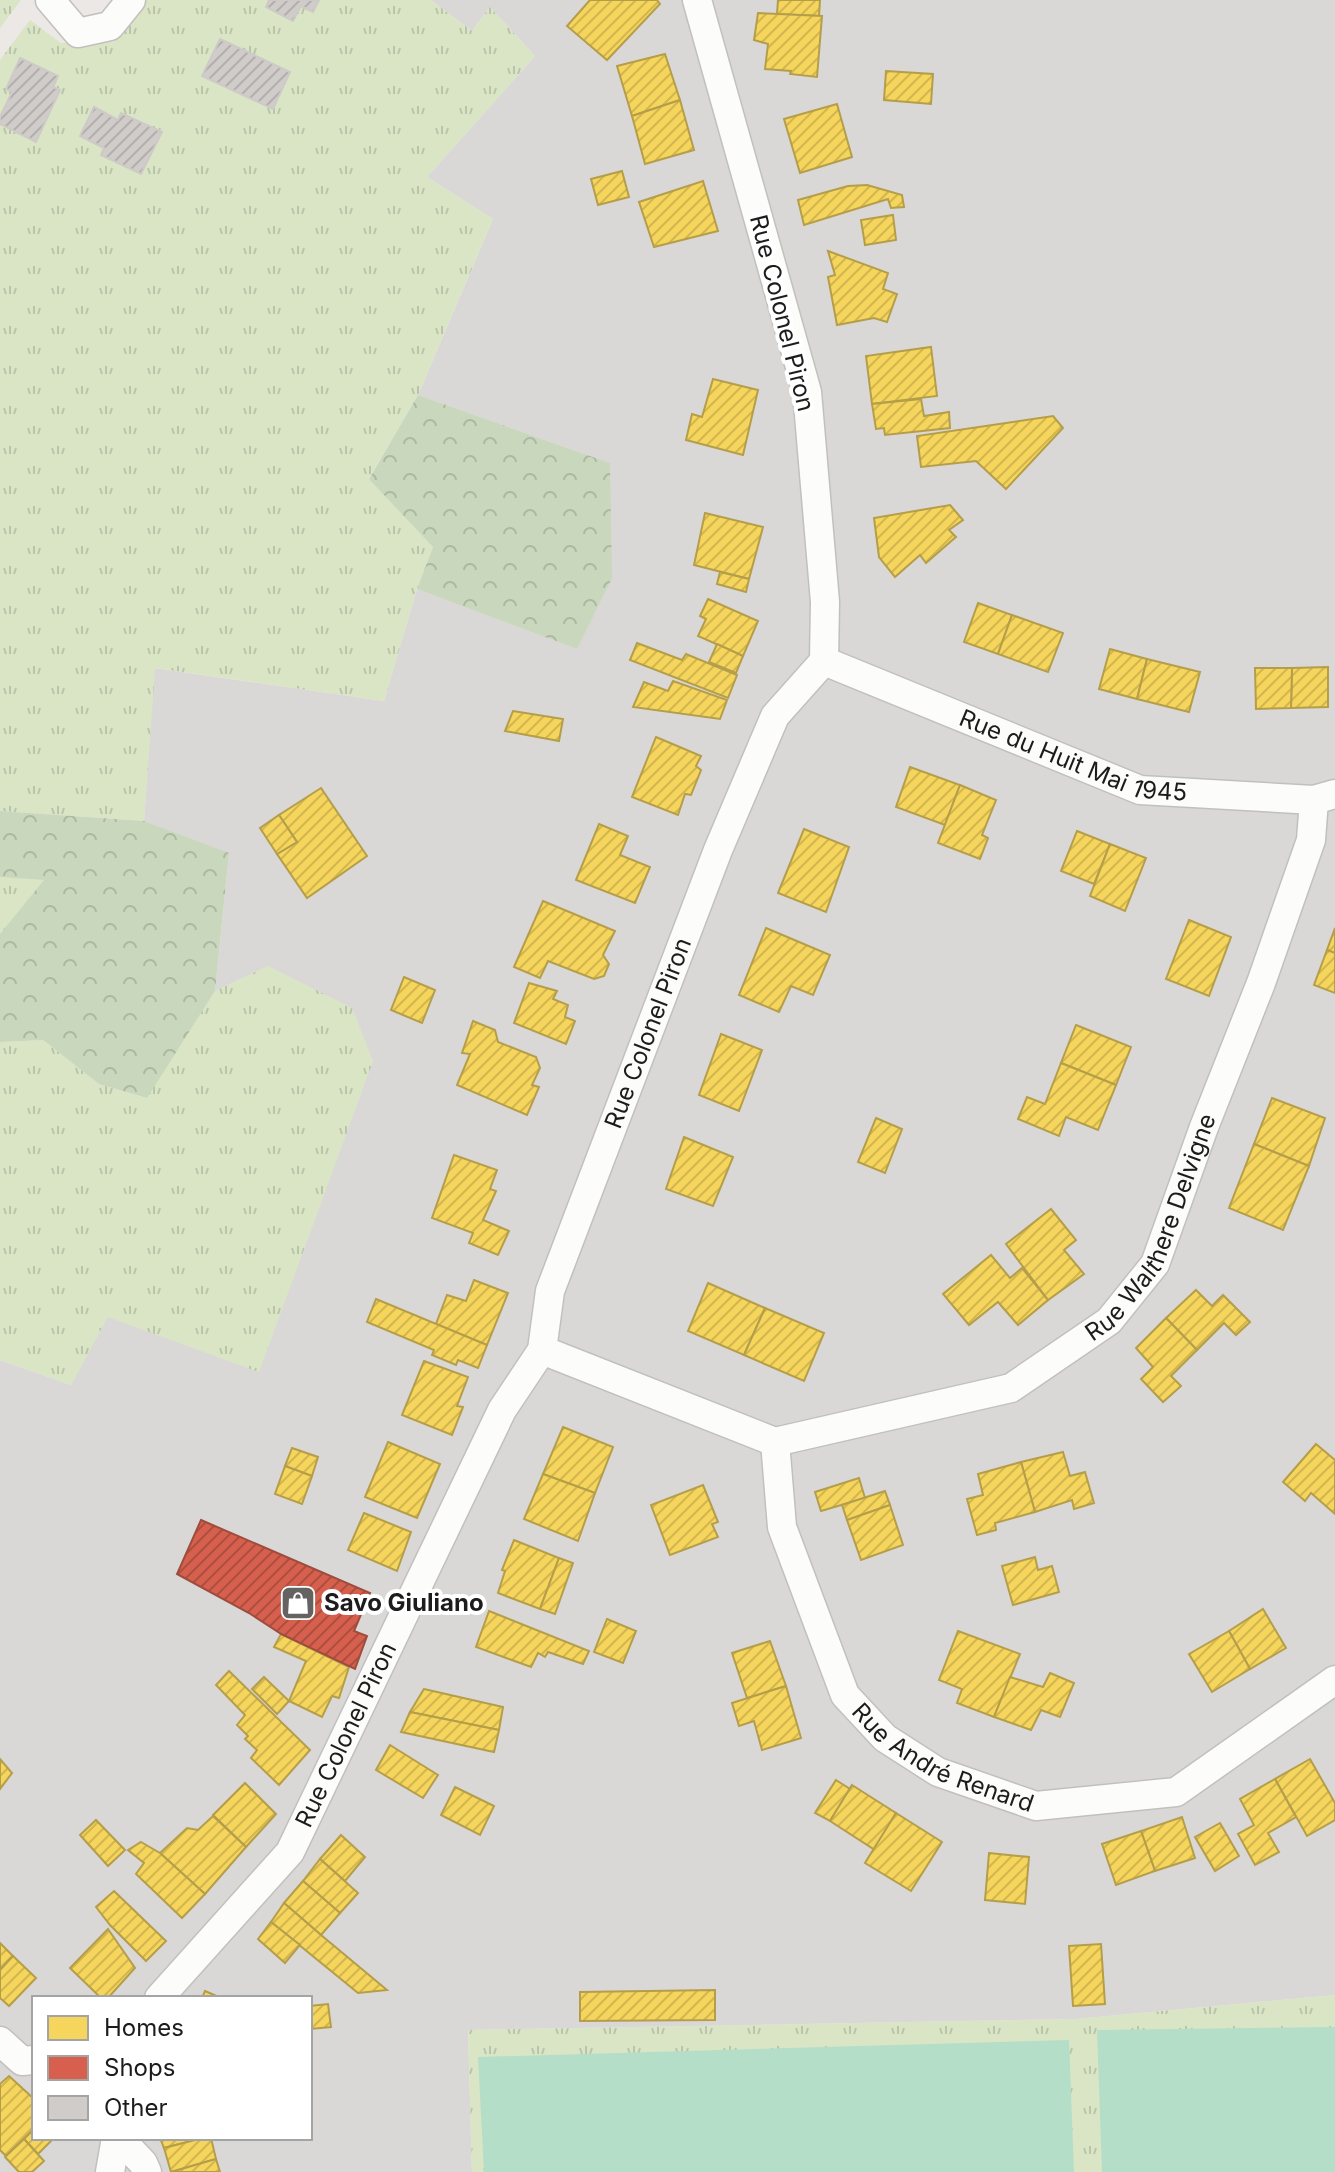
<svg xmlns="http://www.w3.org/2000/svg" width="1335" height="2172" font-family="Inter,sans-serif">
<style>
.residential{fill:#dad8d7;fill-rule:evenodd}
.grass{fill:url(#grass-tufts)}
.forest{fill:url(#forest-crowns)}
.pitch{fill:#b4dec8}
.homes{fill:url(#homes-hatch);stroke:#b59e49;stroke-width:2}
.shops{fill:url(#shops-hatch);stroke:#9e4c3e;stroke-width:2}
.building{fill:url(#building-hatch);stroke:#cecac7;stroke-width:2}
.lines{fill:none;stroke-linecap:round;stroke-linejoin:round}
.street-casing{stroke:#c2c0bf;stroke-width:31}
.street{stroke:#fcfcfb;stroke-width:28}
.labels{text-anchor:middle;stroke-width:8;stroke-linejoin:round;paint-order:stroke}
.street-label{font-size:24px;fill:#1c1c1c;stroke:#fff}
.poi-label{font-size:24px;font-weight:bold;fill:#1c1c1c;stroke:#fff;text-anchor:start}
</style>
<defs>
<pattern id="grass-tufts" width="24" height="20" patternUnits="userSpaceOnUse" patternTransform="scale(2)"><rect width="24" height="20" fill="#dae5c6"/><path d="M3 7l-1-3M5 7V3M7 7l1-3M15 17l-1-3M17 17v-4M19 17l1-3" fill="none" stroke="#bac4aa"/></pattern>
<pattern id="forest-crowns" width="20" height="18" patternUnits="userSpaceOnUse" patternTransform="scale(2)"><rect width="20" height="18" fill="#c9d7bc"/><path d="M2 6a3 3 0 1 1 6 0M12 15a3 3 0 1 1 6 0" fill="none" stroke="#acb8a1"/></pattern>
<pattern id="homes-hatch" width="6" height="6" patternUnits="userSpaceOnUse" patternTransform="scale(2)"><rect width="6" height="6" fill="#f6d55c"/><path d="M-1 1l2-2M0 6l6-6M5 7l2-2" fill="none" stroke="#d2b64f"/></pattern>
<pattern id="shops-hatch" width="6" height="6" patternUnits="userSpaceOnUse" patternTransform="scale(2)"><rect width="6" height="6" fill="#d6604d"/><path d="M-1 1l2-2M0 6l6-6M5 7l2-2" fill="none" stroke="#ad4e3f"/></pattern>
<pattern id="building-hatch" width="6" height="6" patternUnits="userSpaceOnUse" patternTransform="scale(2)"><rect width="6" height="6" fill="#d0ccca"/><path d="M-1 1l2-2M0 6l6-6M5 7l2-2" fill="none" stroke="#b2afad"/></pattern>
</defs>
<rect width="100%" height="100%" fill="#ebe8e5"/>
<path class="residential" d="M 431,0 L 1335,0 L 1335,1995 L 1076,2019 L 468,2030 L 472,2172 L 0,2172 L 0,1360 L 71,1385 L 269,966 L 215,991 L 229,854 L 144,821 L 154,668 L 384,701 L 417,589 L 577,649 L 610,463 L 418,395 L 493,219 L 427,177 L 535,56 L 490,7 L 472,31 ZM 34,1998 L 310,1998 L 310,2138 L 34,2138 Z"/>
<g class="grass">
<path d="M 0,0 L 21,0 L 0,28 Z"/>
<path d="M 146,0 L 431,0 L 472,31 L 490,7 L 535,56 L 427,177 L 493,219 L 418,395 L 369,478 L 433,547 L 417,589 L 384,701 L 155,668 L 144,821 L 0,811 L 0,60 L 30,20 L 61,43 L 114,42 L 141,11 Z"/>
<path d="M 0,877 L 45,880 L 0,934 Z"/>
<path d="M 268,966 L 352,1008 L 373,1061 L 259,1372 L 108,1317 L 71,1385 L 0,1360 L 0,1042 L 43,1040 L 99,1084 L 146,1098 L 215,991 Z"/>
<path d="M 1335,1995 L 1335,2172 L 472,2172 L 468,2030 L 1076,2019 Z"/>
</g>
<g class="forest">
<path d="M 418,395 L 610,463 L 612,578 L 577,649 L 417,589 L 433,547 L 369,479 Z"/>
<path d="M 0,811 L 144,821 L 229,853 L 215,991 L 147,1098 L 99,1084 L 43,1040 L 0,1042 L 0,934 L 44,880 L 0,877 Z"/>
</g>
<g class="pitch">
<path d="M 1335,2027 L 1335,2172 L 1102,2172 L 1097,2030 Z"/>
<path d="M 1069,2040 L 1074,2172 L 484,2172 L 478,2057 Z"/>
</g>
<g class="homes">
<path d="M 657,0 L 660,4 L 607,60 L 567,26 L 590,0 Z"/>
<path d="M 778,0 L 820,0 L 819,16 L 777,14 Z"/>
<path d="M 758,13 L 822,16 L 817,77 L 790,74 L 791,71 L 765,69 L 768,44 L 754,40 Z"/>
<path d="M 665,54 L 680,100 L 632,116 L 617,66 Z"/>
<path d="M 886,71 L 933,74 L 931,104 L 884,100 Z"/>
<path d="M 680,100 L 694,150 L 645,164 L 632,116 Z"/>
<path d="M 837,104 L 852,157 L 800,173 L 784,119 Z"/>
<path d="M 622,171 L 629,197 L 598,205 L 591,179 Z"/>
<path d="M 703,181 L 718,231 L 654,247 L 639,202 Z"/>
<path d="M 867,185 L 902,195 L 904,207 L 891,208 L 888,199 L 804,225 L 798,200 L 848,186 Z"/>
<path d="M 893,215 L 896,240 L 865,245 L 861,220 Z"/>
<path d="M 828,251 L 888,273 L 883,289 L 897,294 L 887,322 L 874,318 L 837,325 L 828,277 L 835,275 Z"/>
<path d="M 931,347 L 937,396 L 872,404 L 866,356 Z"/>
<path d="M 713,379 L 758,390 L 743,455 L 686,440 L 692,414 L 702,417 Z"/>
<path d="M 921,399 L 924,416 L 949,412 L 950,428 L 885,435 L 884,428 L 876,429 L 872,404 Z"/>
<path d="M 1053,416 L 1063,428 L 1006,489 L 976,461 L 921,467 L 917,436 Z"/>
<path d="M 950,505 L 963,520 L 949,530 L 956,537 L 926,563 L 920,555 L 895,577 L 879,557 L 874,518 Z"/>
<path d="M 705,513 L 763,527 L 749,579 L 694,565 Z"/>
<path d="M 720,572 L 749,579 L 746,592 L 717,584 Z"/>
<path d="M 708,599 L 758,621 L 743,656 L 698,636 L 706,619 L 700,616 Z"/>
<path d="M 978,603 L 1012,615 L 998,654 L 964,642 Z"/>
<path d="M 1012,615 L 1063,633 L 1048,672 L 998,654 Z"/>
<path d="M 637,643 L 682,660 L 686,654 L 737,675 L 728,698 L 630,660 Z"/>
<path d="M 717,644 L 743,656 L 736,673 L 709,662 Z"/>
<path d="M 1110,649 L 1147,659 L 1137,699 L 1099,689 Z"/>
<path d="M 1147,659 L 1200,672 L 1189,712 L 1137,699 Z"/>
<path d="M 1328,667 L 1328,707 L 1291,708 L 1292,668 Z"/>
<path d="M 1255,668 L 1292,668 L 1291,708 L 1256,709 Z"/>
<path d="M 673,681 L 727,700 L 720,719 L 633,707 L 644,682 L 668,691 Z"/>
<path d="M 513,711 L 563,719 L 559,741 L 505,731 Z"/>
<path d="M 656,737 L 701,756 L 696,766 L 701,770 L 691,795 L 685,794 L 678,815 L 632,797 Z"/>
<path d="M 910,767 L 960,785 L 945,825 L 896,807 Z"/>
<path d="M 960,785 L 996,800 L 982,835 L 988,838 L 980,859 L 938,843 Z"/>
<path d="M 321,788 L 367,856 L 307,898 L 277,854 L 297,842 L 279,815 Z"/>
<path d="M 279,815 L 297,842 L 277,854 L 260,828 Z"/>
<path d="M 599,824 L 628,836 L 620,855 L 650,867 L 635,903 L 576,880 Z"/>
<path d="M 804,829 L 849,847 L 826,912 L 778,893 Z"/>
<path d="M 1077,831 L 1110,844 L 1094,884 L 1061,871 Z"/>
<path d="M 1110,844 L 1146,858 L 1125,911 L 1090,896 Z"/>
<path d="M 543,901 L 615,931 L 603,955 L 609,964 L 604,976 L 594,979 L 548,961 L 540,978 L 514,967 Z"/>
<path d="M 1189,920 L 1231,937 L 1209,996 L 1166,979 Z"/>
<path d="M 766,928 L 830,955 L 813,995 L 791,986 L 779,1012 L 739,995 Z"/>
<path d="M 1335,928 L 1335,953 L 1327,950 Z"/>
<path d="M 1327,950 L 1335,953 L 1335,993 L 1314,985 Z"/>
<path d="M 404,977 L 435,990 L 422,1023 L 391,1010 Z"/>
<path d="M 529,983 L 557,991 L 553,999 L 568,1005 L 565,1017 L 575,1021 L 566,1044 L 514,1023 Z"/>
<path d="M 473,1021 L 495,1030 L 498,1042 L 536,1057 L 540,1068 L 532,1085 L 539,1087 L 527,1115 L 457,1085 L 470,1054 L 462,1053 Z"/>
<path d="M 1076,1025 L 1131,1047 L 1116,1085 L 1061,1063 Z"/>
<path d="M 721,1034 L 762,1050 L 739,1111 L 699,1095 Z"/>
<path d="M 1061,1063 L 1116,1085 L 1098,1130 L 1066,1117 L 1059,1136 L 1018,1119 L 1027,1097 L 1045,1104 Z"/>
<path d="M 1272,1098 L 1325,1118 L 1309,1166 L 1254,1144 Z"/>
<path d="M 876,1118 L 902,1129 L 885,1173 L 858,1162 Z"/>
<path d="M 684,1137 L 733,1157 L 713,1206 L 666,1189 Z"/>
<path d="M 1254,1144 L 1309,1166 L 1283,1230 L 1229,1208 Z"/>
<path d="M 454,1155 L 497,1170 L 490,1189 L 496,1191 L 483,1220 L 509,1231 L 498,1255 L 469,1243 L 473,1233 L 432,1218 Z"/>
<path d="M 1051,1209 L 1076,1240 L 1064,1250 L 1084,1274 L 1048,1300 L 1006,1244 Z"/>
<path d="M 991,1255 L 1010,1278 L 1022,1268 L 1048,1300 L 1018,1325 L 998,1302 L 969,1325 L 943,1294 Z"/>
<path d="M 474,1280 L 508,1293 L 487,1345 L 436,1324 L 447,1295 L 466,1301 Z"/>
<path d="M 708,1283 L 765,1308 L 744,1355 L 688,1331 Z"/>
<path d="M 1196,1290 L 1212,1306 L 1223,1295 L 1250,1322 L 1236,1335 L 1224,1323 L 1197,1350 L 1166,1318 Z"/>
<path d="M 376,1299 L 487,1345 L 478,1368 L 458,1360 L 456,1365 L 432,1355 L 434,1350 L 367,1322 Z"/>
<path d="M 765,1308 L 824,1333 L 804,1381 L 744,1355 Z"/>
<path d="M 1166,1318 L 1197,1350 L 1171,1376 L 1181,1386 L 1163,1402 L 1141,1379 L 1153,1367 L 1136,1348 Z"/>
<path d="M 424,1361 L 468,1377 L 457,1406 L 463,1407 L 452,1435 L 402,1415 Z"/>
<path d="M 563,1427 L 613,1447 L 595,1493 L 543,1474 Z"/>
<path d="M 388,1442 L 440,1464 L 417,1518 L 365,1497 Z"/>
<path d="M 1316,1444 L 1335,1460 L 1335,1514 L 1311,1493 L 1305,1501 L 1283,1482 Z"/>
<path d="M 292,1448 L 318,1457 L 312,1476 L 285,1466 Z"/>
<path d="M 1063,1452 L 1070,1476 L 1085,1472 L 1094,1503 L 1074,1509 L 1072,1500 L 1035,1512 L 1021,1462 Z"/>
<path d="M 1021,1462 L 1035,1512 L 995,1523 L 996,1530 L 977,1535 L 967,1499 L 983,1495 L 978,1474 Z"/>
<path d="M 285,1466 L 312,1476 L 302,1504 L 275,1494 Z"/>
<path d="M 543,1474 L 595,1493 L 578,1541 L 524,1519 Z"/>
<path d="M 859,1478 L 865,1498 L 821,1511 L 815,1492 Z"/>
<path d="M 703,1485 L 718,1522 L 712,1524 L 718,1537 L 670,1555 L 651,1505 Z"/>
<path d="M 885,1491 L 890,1505 L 847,1520 L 842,1505 Z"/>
<path d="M 890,1505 L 903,1545 L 861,1560 L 847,1520 Z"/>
<path d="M 364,1513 L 411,1532 L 397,1571 L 348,1550 Z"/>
<path d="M 514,1540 L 559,1558 L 540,1609 L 498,1593 L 505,1571 L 502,1570 Z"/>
<path d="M 1035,1557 L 1038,1570 L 1052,1566 L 1059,1592 L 1013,1605 L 1002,1566 Z"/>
<path d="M 559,1558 L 573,1563 L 555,1614 L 540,1609 Z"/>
<path d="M 1263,1609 L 1286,1648 L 1250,1669 L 1229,1631 Z"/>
<path d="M 489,1611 L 589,1651 L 583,1664 L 548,1652 L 545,1657 L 538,1653 L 531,1667 L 476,1647 Z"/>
<path d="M 607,1619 L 636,1631 L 623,1663 L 594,1652 Z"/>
<path d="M 958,1631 L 1020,1654 L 994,1717 L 957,1703 L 962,1689 L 939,1680 Z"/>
<path d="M 1229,1631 L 1250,1669 L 1212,1692 L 1189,1654 Z"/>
<path d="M 281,1634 L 349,1667 L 339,1698 L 332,1696 L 322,1717 L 289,1701 L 306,1661 L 274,1647 Z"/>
<path d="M 770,1641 L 786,1686 L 747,1698 L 732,1653 Z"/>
<path d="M 229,1671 L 310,1750 L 279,1785 L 251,1758 L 257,1750 L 245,1739 L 248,1736 L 237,1725 L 245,1715 L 216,1685 Z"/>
<path d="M 1050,1673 L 1074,1683 L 1060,1717 L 1041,1710 L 1031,1730 L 994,1717 L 1010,1677 L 1043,1687 Z"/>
<path d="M 264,1677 L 289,1701 L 277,1714 L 252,1689 Z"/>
<path d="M 786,1686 L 801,1738 L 762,1750 L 754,1721 L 739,1726 L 732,1703 Z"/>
<path d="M 424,1689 L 503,1707 L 499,1730 L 410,1712 Z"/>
<path d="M 410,1712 L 499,1730 L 494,1752 L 401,1732 Z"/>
<path d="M 390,1745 L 438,1775 L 423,1798 L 376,1770 Z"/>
<path d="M 0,1759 L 12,1773 L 0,1789 Z"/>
<path d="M 1310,1759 L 1335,1803 L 1335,1820 L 1307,1836 L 1275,1779 Z"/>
<path d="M 1275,1779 L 1296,1817 L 1268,1833 L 1279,1852 L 1255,1865 L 1238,1834 L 1254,1825 L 1240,1799 Z"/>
<path d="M 836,1780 L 850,1789 L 830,1821 L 815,1813 Z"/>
<path d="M 245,1783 L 276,1814 L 246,1847 L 213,1815 Z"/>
<path d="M 852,1785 L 896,1813 L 875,1850 L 830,1821 Z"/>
<path d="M 455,1787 L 494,1806 L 480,1835 L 441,1815 Z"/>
<path d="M 896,1813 L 942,1842 L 911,1891 L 865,1863 Z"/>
<path d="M 213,1816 L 246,1847 L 205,1894 L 160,1853 L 187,1828 L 198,1830 Z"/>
<path d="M 1182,1817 L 1195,1858 L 1155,1871 L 1141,1831 Z"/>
<path d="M 96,1820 L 125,1850 L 108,1866 L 80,1835 Z"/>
<path d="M 1220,1823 L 1239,1856 L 1215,1871 L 1195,1837 Z"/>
<path d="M 1141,1831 L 1155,1871 L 1116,1885 L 1102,1844 Z"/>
<path d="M 341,1835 L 365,1857 L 345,1881 L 320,1859 Z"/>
<path d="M 141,1842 L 160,1853 L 205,1894 L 182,1918 L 136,1874 L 144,1863 L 128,1850 Z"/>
<path d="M 989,1853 L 1029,1857 L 1025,1904 L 985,1900 Z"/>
<path d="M 320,1859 L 358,1893 L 340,1913 L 303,1881 Z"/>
<path d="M 303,1881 L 340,1913 L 321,1935 L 284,1903 Z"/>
<path d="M 114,1891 L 166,1941 L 146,1961 L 110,1925 L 96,1907 Z"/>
<path d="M 284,1903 L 321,1935 L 387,1990 L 358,1993 L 271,1922 Z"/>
<path d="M 271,1922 L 300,1945 L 285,1963 L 258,1939 Z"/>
<path d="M 108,1929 L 135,1968 L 108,1998 L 101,1998 L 70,1968 Z"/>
<path d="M 0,1943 L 13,1956 L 0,1970 Z"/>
<path d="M 1101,1944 L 1105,2004 L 1073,2006 L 1069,1946 Z"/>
<path d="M 13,1956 L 36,1978 L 9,2006 L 0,1998 L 0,1970 Z"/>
<path d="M 715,1990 L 715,2020 L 580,2021 L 580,1992 Z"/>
<path d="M 205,1991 L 221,1998 L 202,1998 Z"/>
<path d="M 328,2004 L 331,2027 L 310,2029 L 310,2006 Z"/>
<path d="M 9,2076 L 34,2099 L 34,2129 L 6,2156 L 0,2150 L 0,2084 Z"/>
<path d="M 34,2129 L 34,2138 L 54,2138 L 38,2154 L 24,2139 Z"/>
<path d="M 160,2138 L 203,2138 L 164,2148 Z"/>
<path d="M 203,2138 L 211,2138 L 216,2159 L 171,2172 L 164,2148 Z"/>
<path d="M 24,2139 L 44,2161 L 32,2172 L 19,2172 L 5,2157 Z"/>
<path d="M 216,2159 L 220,2172 L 171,2172 Z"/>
</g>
<path class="shops" d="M 201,1520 L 370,1593 L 354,1631 L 367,1636 L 355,1669 L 281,1634 L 249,1613 L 177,1574 Z"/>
<g class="building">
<path d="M 269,0 L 319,0 L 313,12 L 301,6 L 293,21 L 266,7 Z"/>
<path d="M 220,39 L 290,72 L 273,109 L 202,76 Z"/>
<path d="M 20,58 L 58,76 L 53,87 L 60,90 L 36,142 L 0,124 L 0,117 L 12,92 L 6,89 Z"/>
<path d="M 94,107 L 118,120 L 121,113 L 162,132 L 141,174 L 101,155 L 104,148 L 80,136 Z"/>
</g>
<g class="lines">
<g class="street-casing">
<g id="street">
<path d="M 50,0 L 78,33 L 110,26 L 131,0"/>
<path id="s1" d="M 824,661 L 1140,790 L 1314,800 L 1335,794"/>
<path d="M 542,1350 L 775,1442"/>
<path id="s2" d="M 775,1442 L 1011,1388 L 1109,1321 L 1155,1264 L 1204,1127 L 1261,983 L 1311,840 L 1314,800"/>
<path id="s3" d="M 775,1442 L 782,1527 L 845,1695 L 885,1738 L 938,1772 L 1036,1806 L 1176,1792 L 1335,1680"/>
<path id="s4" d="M 159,1998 L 290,1852 L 502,1410 L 542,1350 L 550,1291 L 718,850 L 775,716 L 824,661 L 825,602 L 807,392 L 697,0"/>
<path d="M 0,2041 L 22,2061 L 34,2060"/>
<path d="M 119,2138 L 143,2163 L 147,2172"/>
<path d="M 110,2172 L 116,2138"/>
</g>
</g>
<use href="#street" class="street"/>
</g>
<defs>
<g id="shop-square" transform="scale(1.8)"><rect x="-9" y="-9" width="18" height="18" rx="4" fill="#646362" stroke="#fff"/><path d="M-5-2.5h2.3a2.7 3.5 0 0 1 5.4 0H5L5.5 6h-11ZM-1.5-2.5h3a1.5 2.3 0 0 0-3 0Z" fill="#fff"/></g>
</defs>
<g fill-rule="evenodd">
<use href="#shop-square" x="298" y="1603"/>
</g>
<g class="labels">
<g class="street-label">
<text transform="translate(782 313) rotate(76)" y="8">Rue Colonel Piron</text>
<text dy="8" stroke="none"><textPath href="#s1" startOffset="268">Rue du Huit Mai 1945</textPath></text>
<text dy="8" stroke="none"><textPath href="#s4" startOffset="1094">Rue Colonel Piron</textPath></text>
<text dy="8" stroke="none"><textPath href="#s2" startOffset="464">Rue Walthere Delvigne</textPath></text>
<text dy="8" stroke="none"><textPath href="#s4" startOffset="326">Rue Colonel Piron</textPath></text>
<text dy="8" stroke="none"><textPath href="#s3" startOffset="384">Rue André Renard</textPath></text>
</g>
<g class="poi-label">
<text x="324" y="1611">Savo Giuliano</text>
</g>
</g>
<rect x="32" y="1996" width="280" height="144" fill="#ffffff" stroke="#a4a4a4" stroke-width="2"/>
<rect x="48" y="2016" width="40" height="24" fill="#f6d55c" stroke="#a4a4a4" stroke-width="2"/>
<text x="104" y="2036" font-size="24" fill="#1c1c1c">Homes</text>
<rect x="48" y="2056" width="40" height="24" fill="#d6604d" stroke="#a4a4a4" stroke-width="2"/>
<text x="104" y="2076" font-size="24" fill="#1c1c1c">Shops</text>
<rect x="48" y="2096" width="40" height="24" fill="#d0ccca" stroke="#a4a4a4" stroke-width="2"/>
<text x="104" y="2116" font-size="24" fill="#1c1c1c">Other</text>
</svg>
